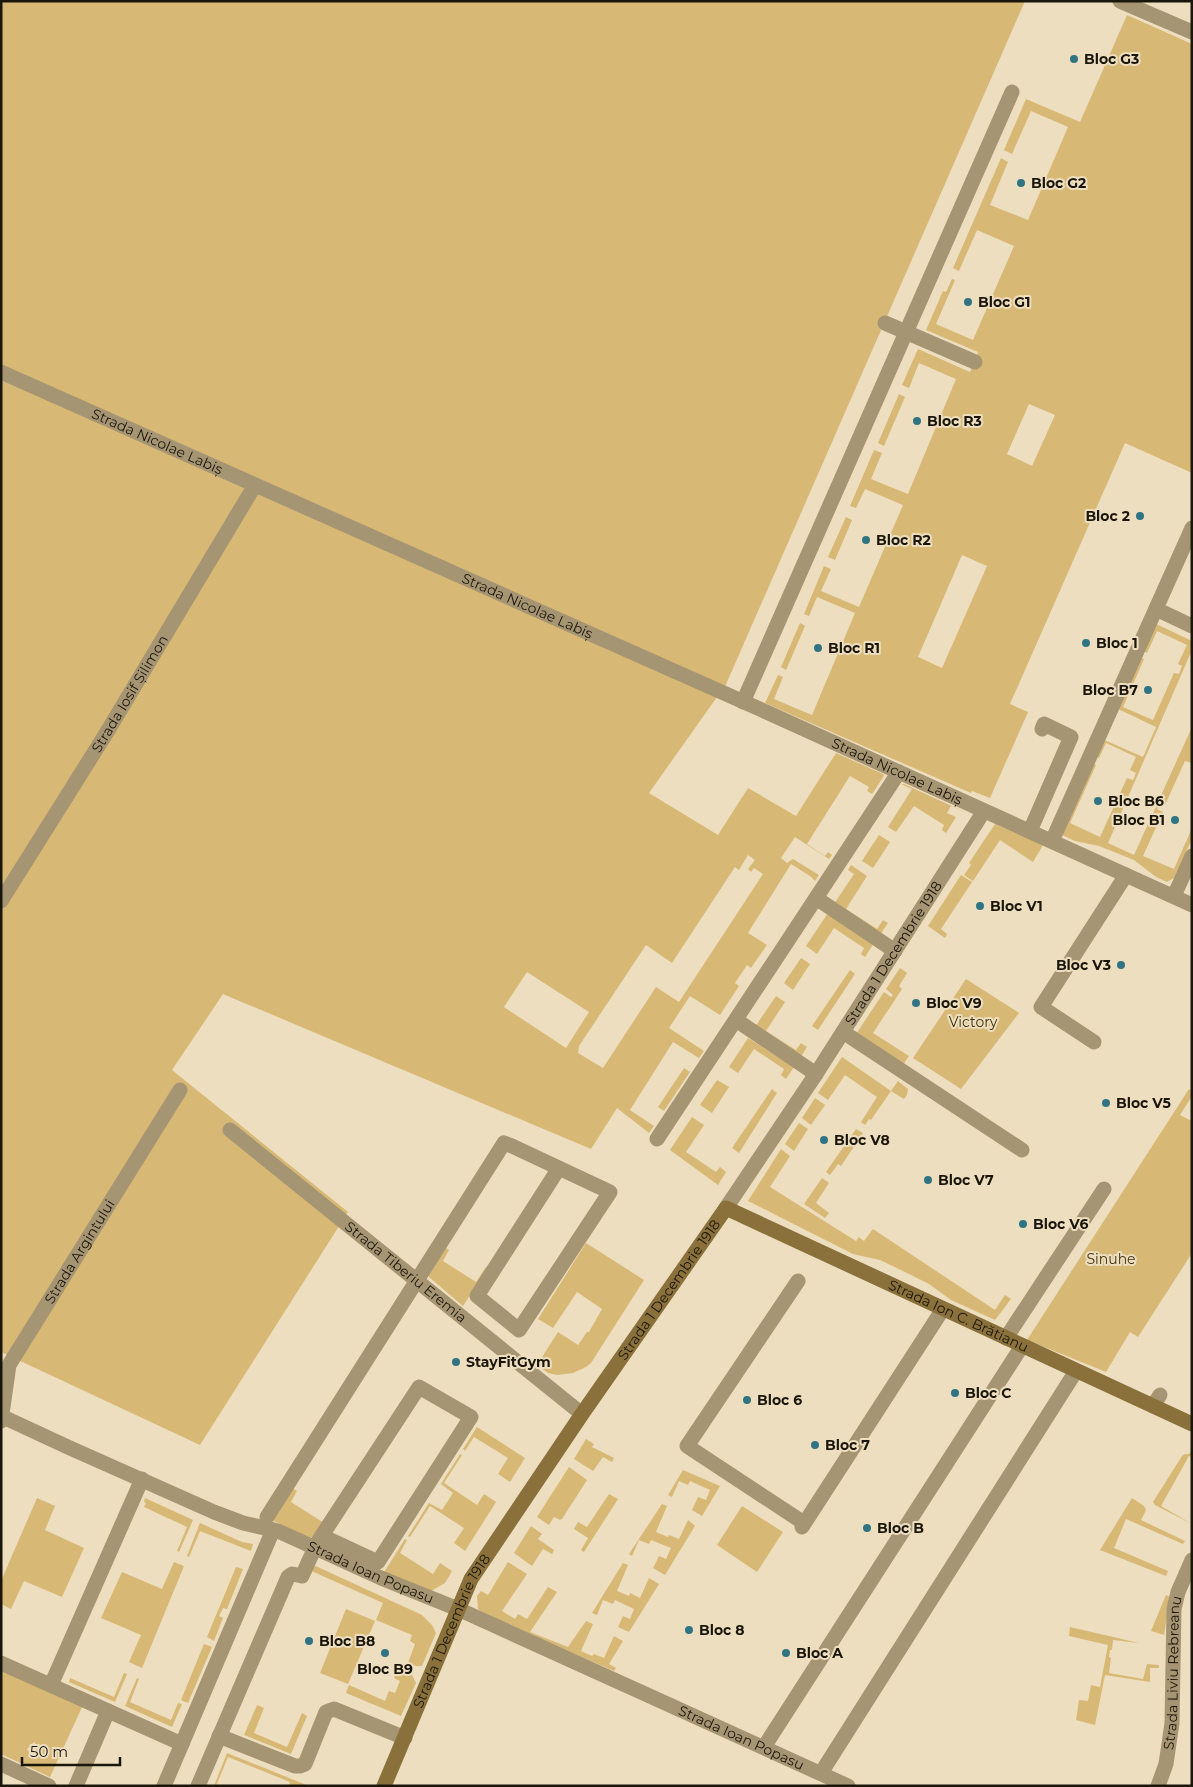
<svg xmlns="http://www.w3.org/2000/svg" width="1193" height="1787" font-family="Montserrat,sans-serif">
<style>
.green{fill:#d8b875;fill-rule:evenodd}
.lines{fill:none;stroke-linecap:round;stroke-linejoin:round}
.street{stroke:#a69573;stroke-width:15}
.secondary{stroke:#8a713b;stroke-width:15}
.poi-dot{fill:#307484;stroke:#eddebf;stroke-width:2}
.labels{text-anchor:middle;stroke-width:4;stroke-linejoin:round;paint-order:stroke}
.poi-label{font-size:14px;font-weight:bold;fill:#1b160b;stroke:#eddebf;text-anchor:start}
.street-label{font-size:14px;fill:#1b160b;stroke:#eddebf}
.park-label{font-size:14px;fill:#41310a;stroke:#eddebf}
</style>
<rect width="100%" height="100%" fill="#eddebf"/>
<g class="green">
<path d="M 1,1 L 1025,1 L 724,689 L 717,697 L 649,793 L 718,835 L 748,788 L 796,816 L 836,753 L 883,774 L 884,776 L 872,794 L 867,791 L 869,787 L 850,776 L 807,844 L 825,856 L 828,852 L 832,855 L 829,859 L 795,837 L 781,858 L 787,863 L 793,859 L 819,875 L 815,881 L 810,876 L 791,864 L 748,933 L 767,945 L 751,968 L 747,965 L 735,983 L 739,986 L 720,1015 L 690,996 L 669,1028 L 704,1051 L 699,1058 L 673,1042 L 630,1110 L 654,1126 L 649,1133 L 617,1108 L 591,1149 L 223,994 L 172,1070 L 348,1212 L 200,1445 L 1,1352 ZM 748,855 L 755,860 L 748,869 L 751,872 L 754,868 L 763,874 L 679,1002 L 656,987 L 603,1068 L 578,1053 L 579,1046 L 646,945 L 672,963 L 735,867 L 739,870 ZM 527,972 L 589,1012 L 566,1048 L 504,1007 Z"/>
<path d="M 1127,15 L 1192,44 L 1192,473 L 1125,443 L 1010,704 L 1028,712 L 990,798 L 972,791 L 971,793 L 765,703 L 778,675 L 783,677 L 774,699 L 812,715 L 855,613 L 817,597 L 809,616 L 804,614 L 824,566 L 831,569 L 821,591 L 859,607 L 903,505 L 865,489 L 856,508 L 850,506 L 874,450 L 882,453 L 871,479 L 908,494 L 956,379 L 919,363 L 909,388 L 902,385 L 918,349 L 970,372 L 978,352 L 926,330 L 943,291 L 946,292 L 952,279 L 955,280 L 936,324 L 973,340 L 1014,246 L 977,230 L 959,271 L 953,268 L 1001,158 L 1008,162 L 990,205 L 1028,220 L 1068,127 L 1031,111 L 1012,154 L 1004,150 L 1026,99 L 1080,122 ZM 1029,404 L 1055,415 L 1032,466 L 1007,454 ZM 962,555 L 987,566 L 942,668 L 918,657 Z"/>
<path d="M 899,394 L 905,397 L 884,446 L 878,443 Z"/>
<path d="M 846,517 L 852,520 L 835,560 L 828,557 Z"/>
<path d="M 800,623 L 805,626 L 786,670 L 781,667 Z"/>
<path d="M 1154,623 L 1192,641 L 1192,650 L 1108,843 L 1134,855 L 1192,727 L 1192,763 L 1185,761 L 1165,805 L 1160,803 L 1157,809 L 1163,812 L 1143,856 L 1174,869 L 1192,828 L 1192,839 L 1174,878 L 1167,882 L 1156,877 L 1134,860 L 1099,846 L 1075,841 L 1060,834 L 1092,763 L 1096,765 L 1070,823 L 1100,837 L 1127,778 L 1133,780 L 1136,773 L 1130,770 L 1136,757 L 1106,743 L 1099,758 L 1095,756 L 1102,739 L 1143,757 L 1156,727 L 1116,708 L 1139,657 L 1144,659 L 1123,707 L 1153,720 L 1174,673 L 1179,674 L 1182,666 L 1178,664 L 1187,645 L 1157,631 L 1147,653 L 1142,650 Z"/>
<path d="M 901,784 L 904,784 L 967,813 L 951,806 L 947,813 L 956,817 L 946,833 L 942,830 L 944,825 L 914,806 L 896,832 L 888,827 L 912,789 Z"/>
<path d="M 995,824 L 1043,845 L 1033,862 L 1000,840 L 973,881 L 964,875 L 971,865 L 969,863 Z"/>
<path d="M 879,835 L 890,842 L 873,868 L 862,861 Z"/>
<path d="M 851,865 L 867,876 L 846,909 L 877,929 L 883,920 L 888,923 L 880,935 L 834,904 L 854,874 L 848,870 Z"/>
<path d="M 961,875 L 972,882 L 941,929 L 947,934 L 945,938 L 928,926 Z"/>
<path d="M 828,913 L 874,943 L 865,957 L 861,954 L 864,948 L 834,928 L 817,954 L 806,946 Z"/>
<path d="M 801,958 L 810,964 L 793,990 L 784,983 Z"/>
<path d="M 900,968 L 907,973 L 899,986 L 902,989 L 873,1033 L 909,1056 L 903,1065 L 856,1034 L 884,992 L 891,997 L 893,995 L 886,989 Z"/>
<path d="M 850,970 L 855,974 L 818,1030 L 812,1026 Z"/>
<path d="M 966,979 L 1019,1013 L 961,1089 L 913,1058 Z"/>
<path d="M 776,996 L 785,1002 L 766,1031 L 796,1050 L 801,1043 L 807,1047 L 800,1058 L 755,1027 Z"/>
<path d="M 748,1038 L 794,1067 L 786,1079 L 781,1075 L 784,1069 L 754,1049 L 738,1073 L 729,1067 Z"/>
<path d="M 842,1057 L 891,1091 L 898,1081 L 908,1089 L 907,1095 L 904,1099 L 891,1091 L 871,1120 L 869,1119 L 865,1125 L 861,1122 L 877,1097 L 845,1075 L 828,1100 L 818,1093 Z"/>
<path d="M 684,1068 L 690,1072 L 664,1111 L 658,1107 Z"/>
<path d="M 717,1080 L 729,1087 L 712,1113 L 700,1105 Z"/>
<path d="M 772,1089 L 777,1093 L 739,1153 L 732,1148 Z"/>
<path d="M 1189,1089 L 1192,1091 L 1192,1096 L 1180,1115 L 1192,1121 L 1192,1253 L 1138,1337 L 1130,1332 L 1106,1372 L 1027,1340 Z"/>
<path d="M 815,1098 L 825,1105 L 811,1125 L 802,1118 Z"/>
<path d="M 692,1117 L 704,1125 L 686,1152 L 716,1172 L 720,1167 L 726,1172 L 718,1185 L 670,1150 Z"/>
<path d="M 799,1123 L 808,1129 L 794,1151 L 785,1144 Z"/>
<path d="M 856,1129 L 863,1133 L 841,1166 L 838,1164 L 830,1175 L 826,1172 Z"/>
<path d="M 781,1149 L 790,1156 L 770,1187 L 856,1241 L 859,1237 L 864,1241 L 873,1229 L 995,1310 L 1005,1295 L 1011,1299 L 995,1320 L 951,1300 L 929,1284 L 905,1272 L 880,1260 L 853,1254 L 748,1201 Z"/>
<path d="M 822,1178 L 829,1183 L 816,1203 L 829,1213 L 825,1218 L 804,1204 Z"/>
<path d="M 586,1243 L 644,1280 L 591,1363 L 586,1367 L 573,1373 L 557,1375 L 548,1373 L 537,1365 L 558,1332 L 578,1345 L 587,1332 L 589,1332 L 602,1309 L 577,1292 L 553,1328 L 538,1319 Z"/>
<path d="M 446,1248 L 449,1250 L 443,1261 L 476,1282 L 486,1267 L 488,1268 L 463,1306 L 429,1277 L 429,1273 Z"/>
<path d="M 477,1427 L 525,1458 L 510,1482 L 498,1474 L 508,1458 L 474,1437 L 465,1451 L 463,1449 Z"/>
<path d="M 586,1439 L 594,1444 L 592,1447 L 614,1458 L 612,1462 L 603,1457 L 593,1471 L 574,1459 Z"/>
<path d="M 1192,1451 L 1192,1457 L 1189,1456 L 1161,1506 L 1192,1524 L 1155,1505 L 1153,1502 L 1182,1456 L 1185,1454 L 1189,1454 Z"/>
<path d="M 460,1454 L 462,1455 L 444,1483 L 477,1505 L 484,1494 L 496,1502 L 465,1551 L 454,1543 L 464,1528 L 430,1506 L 410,1537 L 408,1536 L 429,1503 L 442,1510 L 453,1493 L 441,1484 Z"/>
<path d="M 569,1467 L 587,1480 L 562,1519 L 560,1520 L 554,1517 L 549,1525 L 537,1517 Z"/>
<path d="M 683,1470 L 720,1486 L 702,1516 L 692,1510 L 698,1497 L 706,1500 L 710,1490 L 690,1481 L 688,1485 L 679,1481 L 672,1497 L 668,1495 Z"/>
<path d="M 292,1488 L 297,1491 L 291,1502 L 324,1523 L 310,1539 L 272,1520 Z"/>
<path d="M 609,1494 L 618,1499 L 584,1552 L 581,1550 L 588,1538 L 574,1529 L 578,1522 L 587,1527 Z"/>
<path d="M 37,1498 L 55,1506 L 45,1530 L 84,1548 L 62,1597 L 24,1581 L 11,1609 L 1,1604 L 1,1581 Z"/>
<path d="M 145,1498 L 193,1520 L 179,1552 L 177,1551 L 187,1527 L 144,1507 L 146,1503 L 144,1502 Z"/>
<path d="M 1132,1498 L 1144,1506 L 1146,1510 L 1141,1520 L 1185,1541 L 1183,1544 L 1126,1519 L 1114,1548 L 1168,1571 L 1166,1576 L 1100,1550 Z"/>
<path d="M 662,1504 L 667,1506 L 656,1532 L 668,1537 L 669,1535 L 679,1539 L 688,1520 L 695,1526 L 665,1575 L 653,1568 L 659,1556 L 666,1559 L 671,1548 L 651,1540 L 649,1544 L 639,1540 L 632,1556 L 629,1554 Z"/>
<path d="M 742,1506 L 783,1532 L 757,1572 L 717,1545 Z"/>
<path d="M 200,1523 L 242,1542 L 253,1544 L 251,1551 L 200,1531 L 189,1557 L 187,1556 Z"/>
<path d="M 531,1526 L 542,1534 L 538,1539 L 554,1550 L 552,1554 L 543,1549 L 532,1566 L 514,1553 Z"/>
<path d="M 405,1539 L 407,1540 L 400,1553 L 433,1574 L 440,1563 L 452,1571 L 445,1583 L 431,1591 L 383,1574 Z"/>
<path d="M 174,1562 L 184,1566 L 142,1668 L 129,1662 L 141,1635 L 101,1618 L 122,1572 L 162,1589 Z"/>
<path d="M 307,1562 L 422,1615 L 432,1625 L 436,1633 L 422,1666 L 416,1666 L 408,1663 L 415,1644 L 410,1641 L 412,1635 L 376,1620 L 383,1603 L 307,1569 Z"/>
<path d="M 508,1562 L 527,1574 L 502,1611 L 515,1619 L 518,1614 L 527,1619 L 548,1587 L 557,1592 L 530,1632 L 568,1647 L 586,1621 L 593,1624 L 581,1651 L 592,1656 L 594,1654 L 604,1658 L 614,1636 L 623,1641 L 609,1664 L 616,1668 L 614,1671 L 487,1616 L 478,1609 L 477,1596 L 481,1591 L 488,1595 Z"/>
<path d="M 623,1563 L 628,1565 L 617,1591 L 629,1596 L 630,1593 L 640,1598 L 649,1578 L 659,1584 L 629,1632 L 618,1627 L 623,1616 L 630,1619 L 634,1609 L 615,1600 L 613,1604 L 603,1600 L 597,1615 L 592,1613 Z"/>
<path d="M 236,1567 L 243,1569 L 227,1609 L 223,1608 L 219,1616 L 223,1618 L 214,1641 L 207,1637 Z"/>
<path d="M 1166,1595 L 1170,1597 L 1164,1635 L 1151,1631 Z"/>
<path d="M 346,1609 L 375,1621 L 348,1684 L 320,1673 Z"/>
<path d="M 1070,1627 L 1139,1643 L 1113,1640 L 1112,1650 L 1110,1650 L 1109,1657 L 1111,1658 L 1109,1673 L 1143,1679 L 1147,1664 L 1159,1665 L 1159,1668 L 1150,1668 L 1150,1682 L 1105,1675 L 1095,1725 L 1076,1720 L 1079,1700 L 1088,1701 L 1091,1685 L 1100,1687 L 1108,1645 L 1069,1636 Z"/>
<path d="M 204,1644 L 212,1647 L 188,1703 L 181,1700 Z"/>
<path d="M 1,1667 L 83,1705 L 50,1777 L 1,1754 Z"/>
<path d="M 398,1669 L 412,1675 L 416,1683 L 401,1716 L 346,1693 L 349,1685 L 385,1701 L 389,1691 L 395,1693 L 400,1681 L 394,1678 Z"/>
<path d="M 124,1673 L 127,1674 L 115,1702 L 69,1682 L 70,1678 L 114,1697 Z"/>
<path d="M 137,1678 L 139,1679 L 130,1702 L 171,1720 L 178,1703 L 182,1704 L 172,1727 L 125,1706 Z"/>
<path d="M 257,1705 L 264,1708 L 254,1733 L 287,1747 L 302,1713 L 307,1716 L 291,1754 L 244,1735 Z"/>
<path d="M 227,1753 L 304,1784 L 307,1786 L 289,1786 L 290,1782 L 228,1757 L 216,1786 L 214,1786 Z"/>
</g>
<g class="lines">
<g class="street">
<path d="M 1120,1 L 1192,32"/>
<path d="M 885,323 L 975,362"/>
<path id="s1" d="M 1,372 L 762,710 L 1192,905"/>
<path d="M 1156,609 L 1192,626"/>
<path d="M 743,702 L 1012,92"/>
<path d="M 1030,831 L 1071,737 L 1044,724 L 1042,729"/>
<path d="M 1052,841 L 1192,528"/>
<path d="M 1174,896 L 1192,856"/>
<path d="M 816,898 L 895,951"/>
<path id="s2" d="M 1,901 L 107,732 L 255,485"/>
<path d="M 736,1020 L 816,1074"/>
<path d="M 843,1032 L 1022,1150"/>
<path d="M 1094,1042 L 1041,1007 L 1126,875"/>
<path id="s3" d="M 230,1130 L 582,1414"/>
<path d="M 657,1139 L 899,772"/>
<path id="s4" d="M 726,1208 L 816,1074 L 984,811"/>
<path d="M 798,1281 L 687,1446 L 804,1523"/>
<path d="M 1006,1338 L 1104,1189"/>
<path d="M 1153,1406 L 1160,1395"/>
<path id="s5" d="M 1,1416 L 70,1448 L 214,1512 L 243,1523 L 278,1531 L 381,1578 L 458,1609 L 848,1786"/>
<path id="s6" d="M 1,1421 L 9,1365 L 180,1090"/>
<path d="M 267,1517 L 504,1143 L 512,1146 L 610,1192 L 519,1330 L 477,1296 L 559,1168"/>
<path d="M 802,1527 L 943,1309"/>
<path d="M 1,1663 L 182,1744"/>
<path d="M 51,1685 L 142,1479"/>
<path d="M 219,1736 L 295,1766 L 300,1766 L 305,1764 L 326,1712 L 334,1709 L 405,1738"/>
<path d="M 764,1747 L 1022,1346"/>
<path d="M 1,1764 L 49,1786"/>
<path d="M 821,1773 L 1076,1371"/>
<path d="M 76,1786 L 108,1711"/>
<path d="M 164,1786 L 273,1530"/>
<path d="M 198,1786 L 288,1577 L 292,1574 L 302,1576 L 317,1543 L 419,1387 L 471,1417 L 378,1562 L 322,1536"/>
<path id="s7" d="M 1158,1786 L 1166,1764 L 1172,1723 L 1174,1609 L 1178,1592 L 1192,1560"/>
</g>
<path class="secondary" id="s8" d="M 384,1786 L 471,1579 L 582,1414 L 726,1208 L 1192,1424"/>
</g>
<g class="poi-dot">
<circle cx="1074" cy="59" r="5"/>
<circle cx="1021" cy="183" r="5"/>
<circle cx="968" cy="302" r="5"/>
<circle cx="917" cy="421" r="5"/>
<circle cx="1140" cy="516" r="5"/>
<circle cx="866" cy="540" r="5"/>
<circle cx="1086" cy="643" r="5"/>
<circle cx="818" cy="648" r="5"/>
<circle cx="1148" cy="690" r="5"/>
<circle cx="1098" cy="801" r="5"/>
<circle cx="1175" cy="820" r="5"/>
<circle cx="980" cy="906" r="5"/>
<circle cx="1121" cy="965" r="5"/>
<circle cx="916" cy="1003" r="5"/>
<circle cx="1106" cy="1103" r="5"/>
<circle cx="824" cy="1140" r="5"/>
<circle cx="928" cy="1180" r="5"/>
<circle cx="1023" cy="1224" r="5"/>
<circle cx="456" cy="1362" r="5"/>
<circle cx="955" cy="1393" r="5"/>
<circle cx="747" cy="1400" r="5"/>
<circle cx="815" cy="1445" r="5"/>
<circle cx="867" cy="1528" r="5"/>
<circle cx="689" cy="1630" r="5"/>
<circle cx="309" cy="1641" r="5"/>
<circle cx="385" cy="1653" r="5"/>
<circle cx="786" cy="1653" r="5"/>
</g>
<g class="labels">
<g class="poi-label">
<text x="1084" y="64">Bloc G3</text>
<text x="1031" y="188">Bloc G2</text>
<text x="978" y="307">Bloc G1</text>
<text x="927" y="426">Bloc R3</text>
<text x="1130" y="521" text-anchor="end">Bloc 2</text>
<text x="876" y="545">Bloc R2</text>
<text x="1096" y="648">Bloc 1</text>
<text x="828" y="653">Bloc R1</text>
<text x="1138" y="695" text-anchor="end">Bloc B7</text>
<text x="1108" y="806">Bloc B6</text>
<text x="1165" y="825" text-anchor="end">Bloc B1</text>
<text x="990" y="911">Bloc V1</text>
<text x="1111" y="970" text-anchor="end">Bloc V3</text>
<text x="926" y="1008">Bloc V9</text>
<text x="1116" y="1108">Bloc V5</text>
<text x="834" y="1145">Bloc V8</text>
<text x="938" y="1185">Bloc V7</text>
<text x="1033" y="1229">Bloc V6</text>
<text x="466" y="1367">StayFitGym</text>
<text x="965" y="1398">Bloc C</text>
<text x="757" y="1405">Bloc 6</text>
<text x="825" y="1450">Bloc 7</text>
<text x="877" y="1533">Bloc B</text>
<text x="699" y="1635">Bloc 8</text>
<text x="319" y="1646">Bloc B8</text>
<text x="796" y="1658">Bloc A</text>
<text x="385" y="1674" text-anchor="middle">Bloc B9</text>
</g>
<g class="street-label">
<text dy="5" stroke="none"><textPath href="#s1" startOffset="171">Strada Nicolae Labiș</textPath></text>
<text dy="5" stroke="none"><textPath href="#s1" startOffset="576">Strada Nicolae Labiș</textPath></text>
<text dy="5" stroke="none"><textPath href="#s2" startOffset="244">Strada Iosif Șilimon</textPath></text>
<text dy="5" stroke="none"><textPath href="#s1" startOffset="981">Strada Nicolae Labiș</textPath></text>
<text dy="5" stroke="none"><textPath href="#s4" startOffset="305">Strada 1 Decembrie 1918</textPath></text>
<text dy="5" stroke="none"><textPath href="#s6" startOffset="190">Strada Argintului</textPath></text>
<text dy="5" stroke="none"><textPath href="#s3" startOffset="226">Strada Tiberiu Eremia</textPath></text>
<text dy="5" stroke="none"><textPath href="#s8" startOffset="575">Strada 1 Decembrie 1918</textPath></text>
<text dy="5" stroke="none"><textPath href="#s8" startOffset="931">Strada Ion C. Brătianu</textPath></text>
<text dy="5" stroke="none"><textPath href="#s5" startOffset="402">Strada Ioan Popasu</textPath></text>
<text dy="5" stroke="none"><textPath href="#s8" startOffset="169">Strada 1 Decembrie 1918</textPath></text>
<text dy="5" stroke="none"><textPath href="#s7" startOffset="115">Strada Liviu Rebreanu</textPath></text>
<text dy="5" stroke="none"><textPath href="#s5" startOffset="808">Strada Ioan Popasu</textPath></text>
</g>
<g class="park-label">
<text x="973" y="1027">Victory</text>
<text x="1111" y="1264">Sinuhe</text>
</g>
</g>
<rect width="1193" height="1787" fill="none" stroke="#1b160b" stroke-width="5"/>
<path d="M22 1757v8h98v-8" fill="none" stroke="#1b160b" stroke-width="2.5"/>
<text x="30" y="1757" font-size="15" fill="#1b160b" stroke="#eddebf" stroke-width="4" paint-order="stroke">50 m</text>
</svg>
